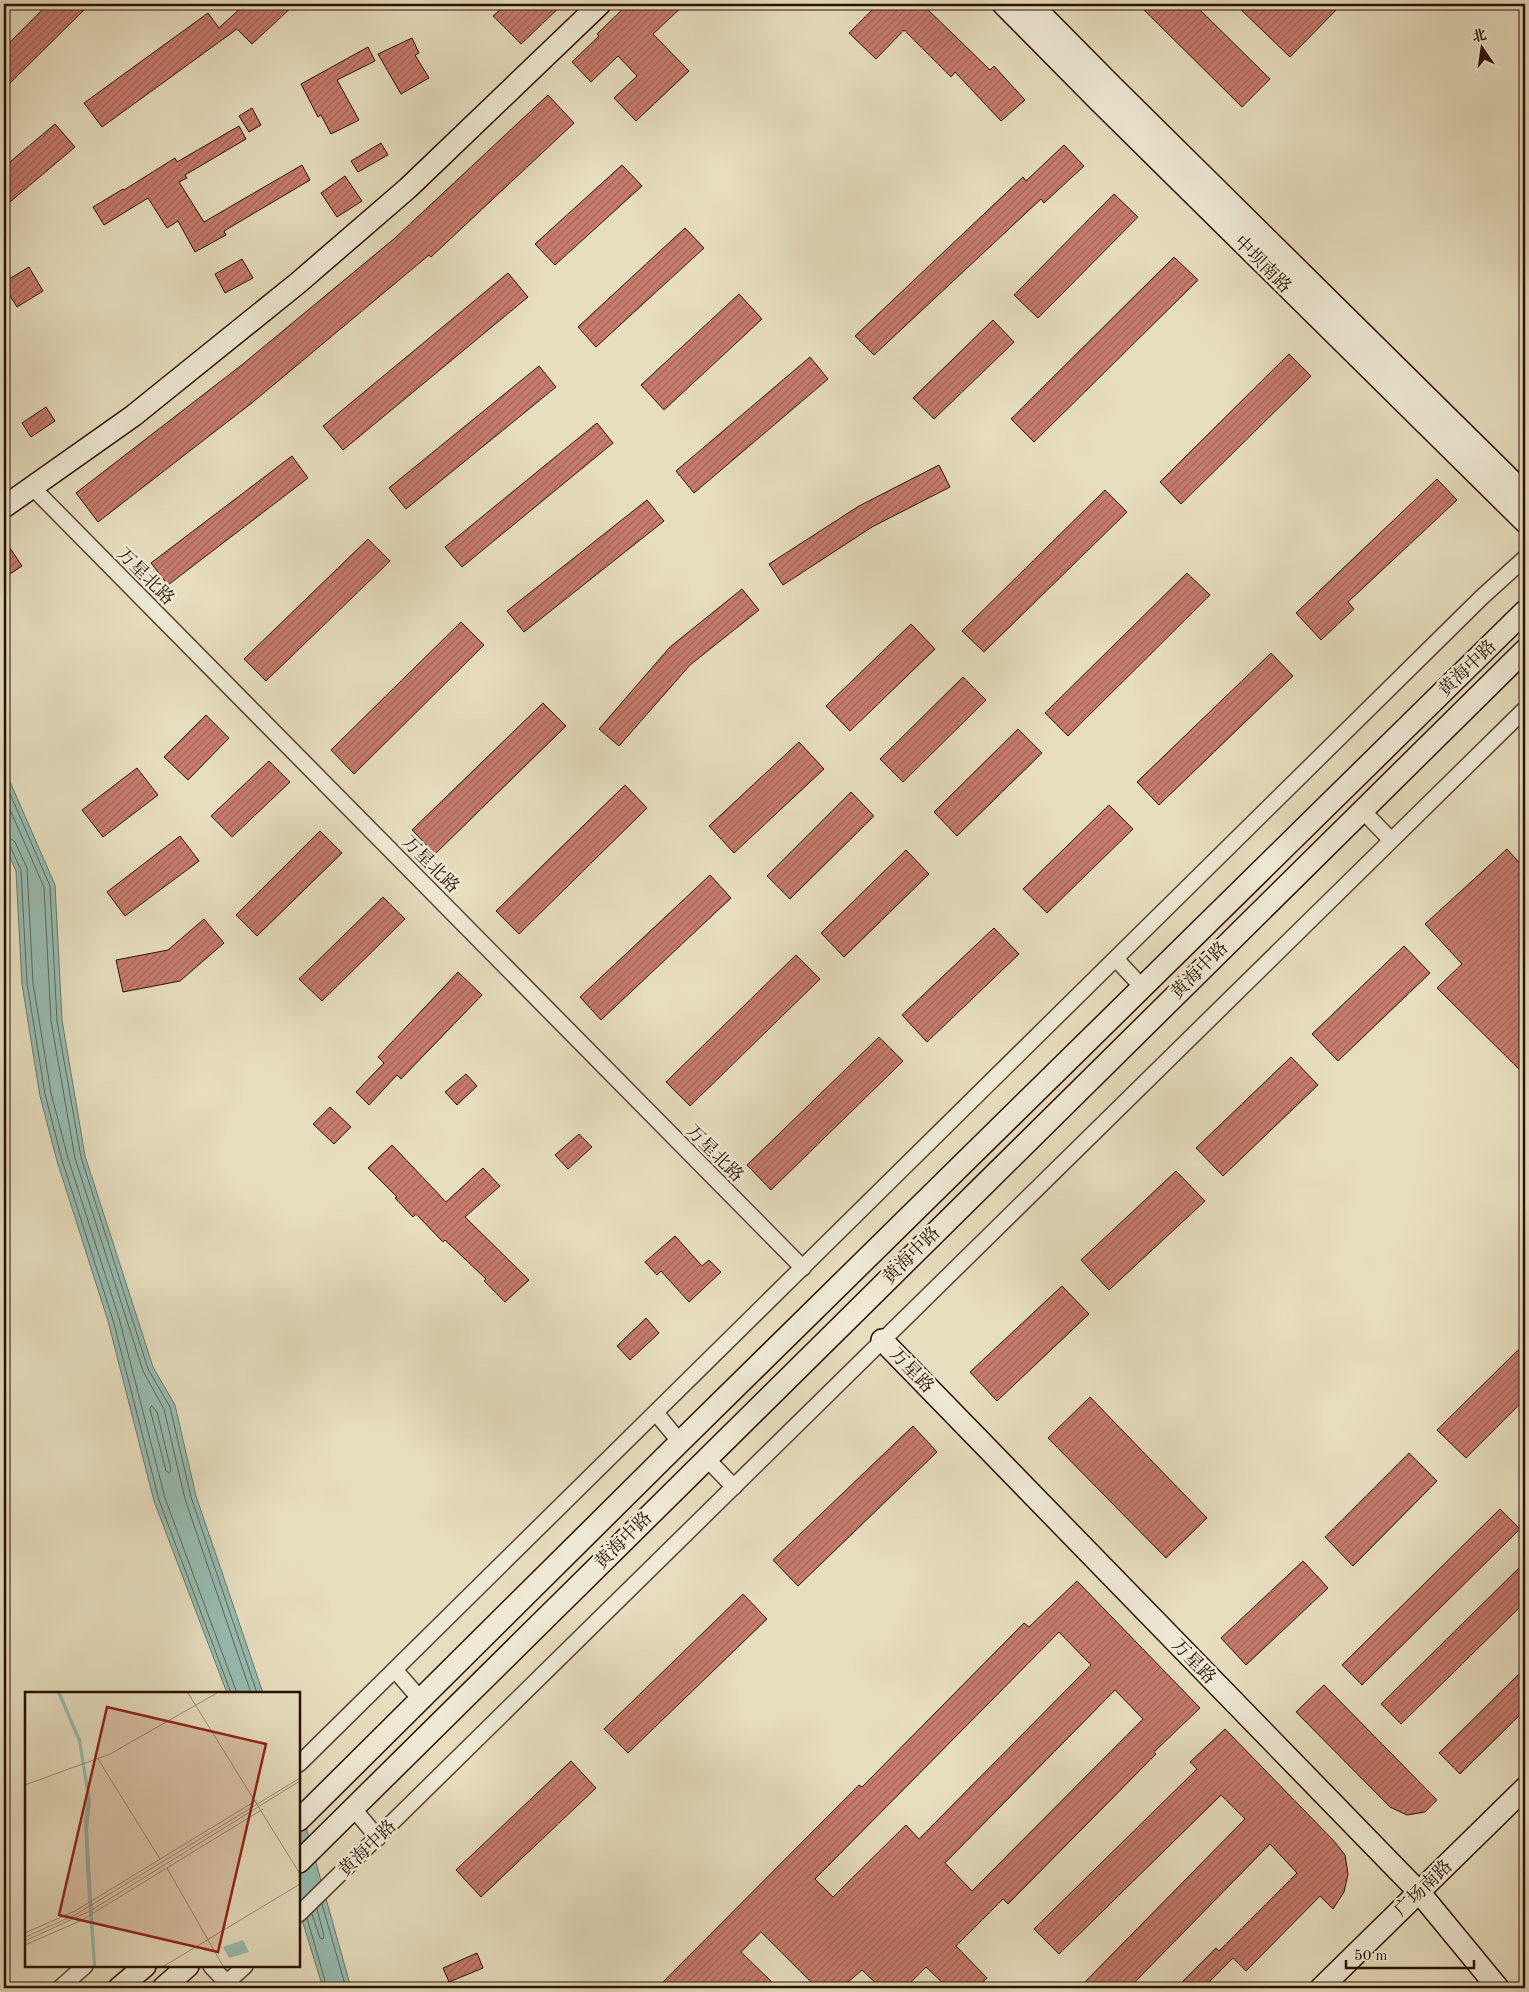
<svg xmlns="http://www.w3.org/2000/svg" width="1529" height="1992" font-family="'Old Standard TT','Noto Serif SC',serif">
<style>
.water{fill:#97bcb1;stroke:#6b786b}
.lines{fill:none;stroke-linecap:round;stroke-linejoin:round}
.shore{stroke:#60665a;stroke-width:1}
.building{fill:url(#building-hatch);stroke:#2a1103;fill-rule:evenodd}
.street-casing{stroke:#594432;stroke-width:18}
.secondary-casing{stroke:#2a1103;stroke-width:24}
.street{stroke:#efead5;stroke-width:15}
.secondary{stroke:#efead5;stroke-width:21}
.labels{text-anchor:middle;stroke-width:5;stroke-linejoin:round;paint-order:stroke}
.street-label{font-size:18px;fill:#2a1103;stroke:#efead5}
.inset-road{fill:none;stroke:#9b8c74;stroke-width:1}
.view{fill:#8f2418;fill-opacity:0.15;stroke:#8f2418;stroke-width:2.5}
.inset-edge{fill:none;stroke:#2a1103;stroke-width:2.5}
</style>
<defs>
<pattern id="building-hatch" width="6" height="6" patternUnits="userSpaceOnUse" patternTransform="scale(1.25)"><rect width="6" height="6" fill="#c77c6e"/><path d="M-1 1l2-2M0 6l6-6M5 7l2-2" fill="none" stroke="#a26458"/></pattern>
</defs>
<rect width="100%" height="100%" fill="#e7debf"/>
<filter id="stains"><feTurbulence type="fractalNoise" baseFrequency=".004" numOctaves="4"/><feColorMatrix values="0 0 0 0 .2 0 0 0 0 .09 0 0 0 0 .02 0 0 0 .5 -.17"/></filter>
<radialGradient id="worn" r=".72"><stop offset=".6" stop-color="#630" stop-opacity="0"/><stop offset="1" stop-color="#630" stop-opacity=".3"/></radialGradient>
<g class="water">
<path d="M 4,768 L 55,885 L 62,1020 L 85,1156 L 153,1367 L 175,1405 L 196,1496 L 263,1693 L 227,1693 L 154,1501 L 108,1321 L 57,1161 L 40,1096 L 22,984 L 16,871 L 4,844 Z"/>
<path d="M 299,1802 L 351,1988 L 323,1988 L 299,1910 Z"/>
</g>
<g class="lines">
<g class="shore">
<path d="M 4,780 L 50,886 L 57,1021 L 81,1157 L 148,1369 L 170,1407 L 191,1497 L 257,1693"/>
<path d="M 4,796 L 44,887 L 51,1021 L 75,1158 L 143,1371 L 164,1409 L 185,1499 L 251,1693"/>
<path d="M 4,837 L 10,838 L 15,842 L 27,868 L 33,983 L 51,1093 L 68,1158 L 119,1318 L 165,1498 L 237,1693"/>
<path d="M 4,844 L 10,846 L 21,870 L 27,983 L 45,1094 L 62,1160 L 113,1320 L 159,1500 L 231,1693"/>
<path d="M 152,1406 L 157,1412 L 171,1470 L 169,1473 L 166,1471 L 150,1409 Z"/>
<path d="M 322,1904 L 346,1988"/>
<path d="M 312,1914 L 320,1938 L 323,1939 L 324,1936 L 317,1909"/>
<path d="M 307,1918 L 327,1988"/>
</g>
</g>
<g class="building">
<path d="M 48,4 L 90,4 L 4,89 L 4,48 Z"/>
<path d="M 245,4 L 295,4 L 252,44 L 237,29 L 102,127 L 84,103 L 208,13 L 219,28 Z"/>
<path d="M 507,4 L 563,4 L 521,44 L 493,16 Z"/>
<path d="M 628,4 L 685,4 L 653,34 L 689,71 L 636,121 L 614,98 L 637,76 L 618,56 L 591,82 L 572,62 L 599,36 L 597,34 Z"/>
<path d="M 878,4 L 922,4 L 990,70 L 994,66 L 1025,100 L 1001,121 L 955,72 L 951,77 L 904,30 L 876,59 L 849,33 Z"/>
<path d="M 1138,4 L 1194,4 L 1270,79 L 1242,107 Z"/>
<path d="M 1235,4 L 1342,4 L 1290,57 Z"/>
<path d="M 412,38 L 419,53 L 415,55 L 429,78 L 401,94 L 378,54 Z"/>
<path d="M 368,47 L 375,61 L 337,80 L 359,120 L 331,134 L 321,115 L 318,117 L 301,84 Z"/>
<path d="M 548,95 L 574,123 L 431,257 L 429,255 L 253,402 L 98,522 L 76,493 L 243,364 L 395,238 Z"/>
<path d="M 252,108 L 261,125 L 249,132 L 239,116 Z"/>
<path d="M 55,124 L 75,147 L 4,207 L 4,167 Z"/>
<path d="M 239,126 L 246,139 L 185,175 L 187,178 L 179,182 L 204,222 L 302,165 L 310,180 L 224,231 L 226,235 L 195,252 L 178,221 L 167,228 L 148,198 L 104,225 L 93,207 L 123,189 L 124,190 L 175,158 L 177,162 Z"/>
<path d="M 381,143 L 388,155 L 358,172 L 351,161 Z"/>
<path d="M 1064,145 L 1084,166 L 1044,203 L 1041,199 L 874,355 L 855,336 L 1023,177 L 1026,181 Z"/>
<path d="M 622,165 L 642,186 L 555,265 L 535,244 Z"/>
<path d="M 345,176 L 362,201 L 337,217 L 321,193 Z"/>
<path d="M 1114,194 L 1138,217 L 1038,318 L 1014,295 Z"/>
<path d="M 685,228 L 704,248 L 596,347 L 578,327 Z"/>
<path d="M 1174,257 L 1198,280 L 1034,442 L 1011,419 Z"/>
<path d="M 242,259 L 253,278 L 225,293 L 215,274 Z"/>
<path d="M 29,267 L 43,291 L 17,307 L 4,286 L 4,282 Z"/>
<path d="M 508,273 L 528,297 L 343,450 L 323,426 Z"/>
<path d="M 739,294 L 762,319 L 664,410 L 641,385 Z"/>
<path d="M 993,320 L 1014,342 L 934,419 L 913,398 Z"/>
<path d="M 1289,354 L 1311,376 L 1181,504 L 1160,482 Z"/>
<path d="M 810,357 L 828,379 L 694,493 L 676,471 Z"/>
<path d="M 539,366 L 556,387 L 406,509 L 389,488 Z"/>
<path d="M 46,407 L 55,421 L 31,437 L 22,423 Z"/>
<path d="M 597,423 L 613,443 L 462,567 L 445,547 Z"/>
<path d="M 292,456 L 308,478 L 168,585 L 151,563 Z"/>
<path d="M 939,465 L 950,487 L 872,527 L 783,585 L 769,564 L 859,506 Z"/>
<path d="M 1437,479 L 1457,500 L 1348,602 L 1354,609 L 1321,640 L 1296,613 Z"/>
<path d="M 1105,490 L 1127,512 L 984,652 L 962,631 Z"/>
<path d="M 647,500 L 664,521 L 524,632 L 507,611 Z"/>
<path d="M 4,539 L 22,566 L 4,578 Z"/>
<path d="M 368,539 L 390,561 L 266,681 L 244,659 Z"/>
<path d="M 1187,573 L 1210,595 L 1068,736 L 1045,713 Z"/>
<path d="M 742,589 L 759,610 L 690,665 L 619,746 L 599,729 L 670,647 Z"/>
<path d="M 461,622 L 484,645 L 354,774 L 331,750 Z"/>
<path d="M 911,624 L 935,649 L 850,731 L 826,706 Z"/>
<path d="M 1271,653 L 1293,676 L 1159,805 L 1137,782 Z"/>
<path d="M 963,677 L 986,700 L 903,782 L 880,759 Z"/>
<path d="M 543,703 L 566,726 L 435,854 L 412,830 Z"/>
<path d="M 206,715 L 229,738 L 188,780 L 164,757 Z"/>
<path d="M 1018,729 L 1042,753 L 957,836 L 934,812 Z"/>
<path d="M 799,742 L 824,769 L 734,853 L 709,826 Z"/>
<path d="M 269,761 L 290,782 L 232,837 L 211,816 Z"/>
<path d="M 137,768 L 158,795 L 103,837 L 82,810 Z"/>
<path d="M 625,785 L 647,808 L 519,934 L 496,911 Z"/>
<path d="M 851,792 L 874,816 L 790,899 L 767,876 Z"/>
<path d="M 1109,805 L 1133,829 L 1047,913 L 1023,889 Z"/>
<path d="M 320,831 L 342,853 L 257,936 L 236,915 Z"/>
<path d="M 180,836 L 199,861 L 125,916 L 107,892 Z"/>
<path d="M 1507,849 L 1525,869 L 1525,1075 L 1437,988 L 1462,964 L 1425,924 Z"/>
<path d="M 906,850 L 929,874 L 844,957 L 821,933 Z"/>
<path d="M 710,875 L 731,898 L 601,1020 L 580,997 Z"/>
<path d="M 383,897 L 405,919 L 322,1001 L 299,979 Z"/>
<path d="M 204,919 L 224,943 L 180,981 L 123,992 L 116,960 L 168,950 Z"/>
<path d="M 994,928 L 1019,954 L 927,1042 L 902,1015 Z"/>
<path d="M 1404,946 L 1430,973 L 1338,1061 L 1312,1034 Z"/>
<path d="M 796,955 L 820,979 L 690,1106 L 666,1082 Z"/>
<path d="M 458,972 L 482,995 L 401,1079 L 397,1075 L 369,1105 L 356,1092 L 384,1063 L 378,1057 Z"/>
<path d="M 879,1037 L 903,1061 L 771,1190 L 747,1165 Z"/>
<path d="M 1291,1057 L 1318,1085 L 1223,1176 L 1196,1148 Z"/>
<path d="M 466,1074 L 477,1086 L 457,1105 L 445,1092 Z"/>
<path d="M 330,1107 L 351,1127 L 334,1144 L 313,1124 Z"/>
<path d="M 579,1134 L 592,1147 L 568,1169 L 555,1155 Z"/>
<path d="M 392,1145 L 446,1202 L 483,1168 L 500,1186 L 465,1217 L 529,1280 L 505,1302 L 484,1281 L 486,1279 L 445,1240 L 443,1242 L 416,1214 L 413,1217 L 395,1198 L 397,1197 L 368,1168 Z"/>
<path d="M 1176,1171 L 1205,1201 L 1109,1290 L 1081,1260 Z"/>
<path d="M 675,1236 L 702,1266 L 709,1260 L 721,1272 L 689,1302 L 661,1271 L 657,1275 L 645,1262 Z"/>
<path d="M 1062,1286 L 1089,1314 L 997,1401 L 970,1372 Z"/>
<path d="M 646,1318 L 659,1333 L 630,1360 L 617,1346 Z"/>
<path d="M 1518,1350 L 1525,1357 L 1525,1399 L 1466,1458 L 1437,1430 Z"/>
<path d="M 1090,1397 L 1207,1518 L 1166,1558 L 1048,1438 Z"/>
<path d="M 913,1426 L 937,1452 L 798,1586 L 773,1560 Z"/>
<path d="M 1409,1453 L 1437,1481 L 1353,1566 L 1325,1537 Z"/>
<path d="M 1500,1509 L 1520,1529 L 1362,1685 L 1342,1665 Z"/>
<path d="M 1303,1561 L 1328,1588 L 1246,1665 L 1221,1638 Z"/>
<path d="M 1525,1562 L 1525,1602 L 1401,1724 L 1381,1704 Z"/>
<path d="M 1077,1581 L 1200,1708 L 1154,1752 L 1156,1754 L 1008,1904 L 1003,1899 L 956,1946 L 987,1978 L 976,1988 L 948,1988 L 926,1967 L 905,1988 L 881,1988 L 862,1970 L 841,1988 L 817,1988 L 761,1932 L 741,1952 L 778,1988 L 657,1988 L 859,1785 L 862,1787 L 1024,1623 L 1029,1627 ZM 1059,1632 L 1091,1665 L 919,1839 L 906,1825 L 833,1897 L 815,1879 ZM 1115,1690 L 1143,1719 L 972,1891 L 945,1863 Z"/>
<path d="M 743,1594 L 767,1619 L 628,1753 L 604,1729 Z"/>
<path d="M 1525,1668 L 1525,1710 L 1460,1774 L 1439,1753 Z"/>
<path d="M 1324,1685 L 1437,1800 L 1425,1812 L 1407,1815 L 1390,1807 L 1296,1712 Z"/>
<path d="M 1225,1729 L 1334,1841 L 1345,1855 L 1348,1874 L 1344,1892 L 1333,1909 L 1320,1896 L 1246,1971 L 1233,1958 L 1203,1988 L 1176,1988 L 1216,1948 L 1219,1951 L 1297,1873 L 1270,1844 L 1129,1988 L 1079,1988 L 1245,1819 L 1221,1795 L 1059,1954 L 1034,1929 L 1197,1769 L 1190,1762 Z"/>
<path d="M 571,1761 L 596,1788 L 481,1897 L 456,1870 Z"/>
<path d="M 477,1953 L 483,1968 L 449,1982 L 443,1968 Z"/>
</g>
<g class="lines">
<g class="street-casing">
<g id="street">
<path d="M 32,487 L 803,1268"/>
<path d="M 1362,810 L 1391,840"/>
<path d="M 1116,959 L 1142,987"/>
<path d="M 656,1413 L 680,1442"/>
<path d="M 706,1458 L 734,1487"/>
<path d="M 395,1670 L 421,1700"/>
<path d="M 299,1764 L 1482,597 L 1525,558"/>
<path d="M 353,1808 L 378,1838"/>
<path d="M 299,1914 L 1525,709"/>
<path d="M 211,1966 L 227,1983"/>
<path d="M 60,1988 L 85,1966"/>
<path d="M 221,1988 L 245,1966"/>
</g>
</g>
<g class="secondary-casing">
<g id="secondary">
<path d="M 1003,4 L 1099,101 L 1525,522"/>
<path d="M 1031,4 L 1113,87 L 1525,494"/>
<path d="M 4,507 L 133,416 L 298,283 L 408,188 L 600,4"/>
<path d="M 882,1340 L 1419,1892 L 1498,1988"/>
<path d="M 299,1820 L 680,1442 L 1525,611"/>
<path d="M 299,1862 L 1525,650"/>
<path d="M 119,1988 L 145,1966"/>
<path d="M 163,1988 L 188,1966"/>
<path d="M 1321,1988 L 1525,1788"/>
</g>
</g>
<use href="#street" class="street"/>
<use href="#secondary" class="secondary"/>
</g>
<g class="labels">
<g class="street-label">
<text transform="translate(1263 264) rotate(45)" y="6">中坝南路</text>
<text transform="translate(146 576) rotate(45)" y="6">万星北路</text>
<text transform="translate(1467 668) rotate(-44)" y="6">黄海中路</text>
<text transform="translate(431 864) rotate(45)" y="6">万星北路</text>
<text transform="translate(1199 970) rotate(-45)" y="6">黄海中路</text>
<text transform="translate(715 1153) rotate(45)" y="6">万星北路</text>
<text transform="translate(911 1255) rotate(-45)" y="6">黄海中路</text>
<text transform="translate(912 1370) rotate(46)" y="6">万星路</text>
<text transform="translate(623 1540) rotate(-45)" y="6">黄海中路</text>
<text transform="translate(1194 1661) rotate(46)" y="6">万星路</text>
<text transform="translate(367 1848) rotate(-44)" y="6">黄海中路</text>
<text transform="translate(1423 1888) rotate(-44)" y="6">广场南路</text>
</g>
</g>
<g transform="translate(25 1692)">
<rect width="275" height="275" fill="#e7debf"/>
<path d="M 32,1 L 36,1 L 56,48 L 66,109 L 63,138 L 71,274 L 68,274 L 61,176 L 59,130 L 62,106 L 53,49 ZM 218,248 L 224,260 L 204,266 L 198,255 Z" fill="#97bcb1"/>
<path class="inset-road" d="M 163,1 L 275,182M 73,67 L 135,167M 0,93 L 85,62 L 192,1M 142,176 L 198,274M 0,241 L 50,219 L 232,108M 0,245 L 50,223 L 275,86M 0,249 L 65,219 L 275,89M 0,253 L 57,228 L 238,117M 139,274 L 275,192"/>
<path class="view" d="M 82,15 L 241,52 L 193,260 L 34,223 Z"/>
<rect width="275" height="275" class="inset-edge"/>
</g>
<rect width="1529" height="1992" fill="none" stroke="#e7debf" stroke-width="20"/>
<rect x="5" y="5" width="1519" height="1982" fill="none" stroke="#2a1103" stroke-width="2.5"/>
<rect x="10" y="10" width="1509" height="1972" fill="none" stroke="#2a1103"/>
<g transform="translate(1482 48) rotate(347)" stroke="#efead5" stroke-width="4" paint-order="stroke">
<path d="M0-4L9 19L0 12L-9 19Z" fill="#2a1103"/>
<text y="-8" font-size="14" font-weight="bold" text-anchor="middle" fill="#2a1103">北</text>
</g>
<path d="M1346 1960v8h128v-8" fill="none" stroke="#2a1103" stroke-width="2.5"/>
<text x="1354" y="1960" font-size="15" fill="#2a1103" stroke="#efead5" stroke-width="4" paint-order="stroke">50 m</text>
<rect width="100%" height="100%" filter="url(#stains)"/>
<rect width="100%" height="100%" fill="url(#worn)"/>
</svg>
